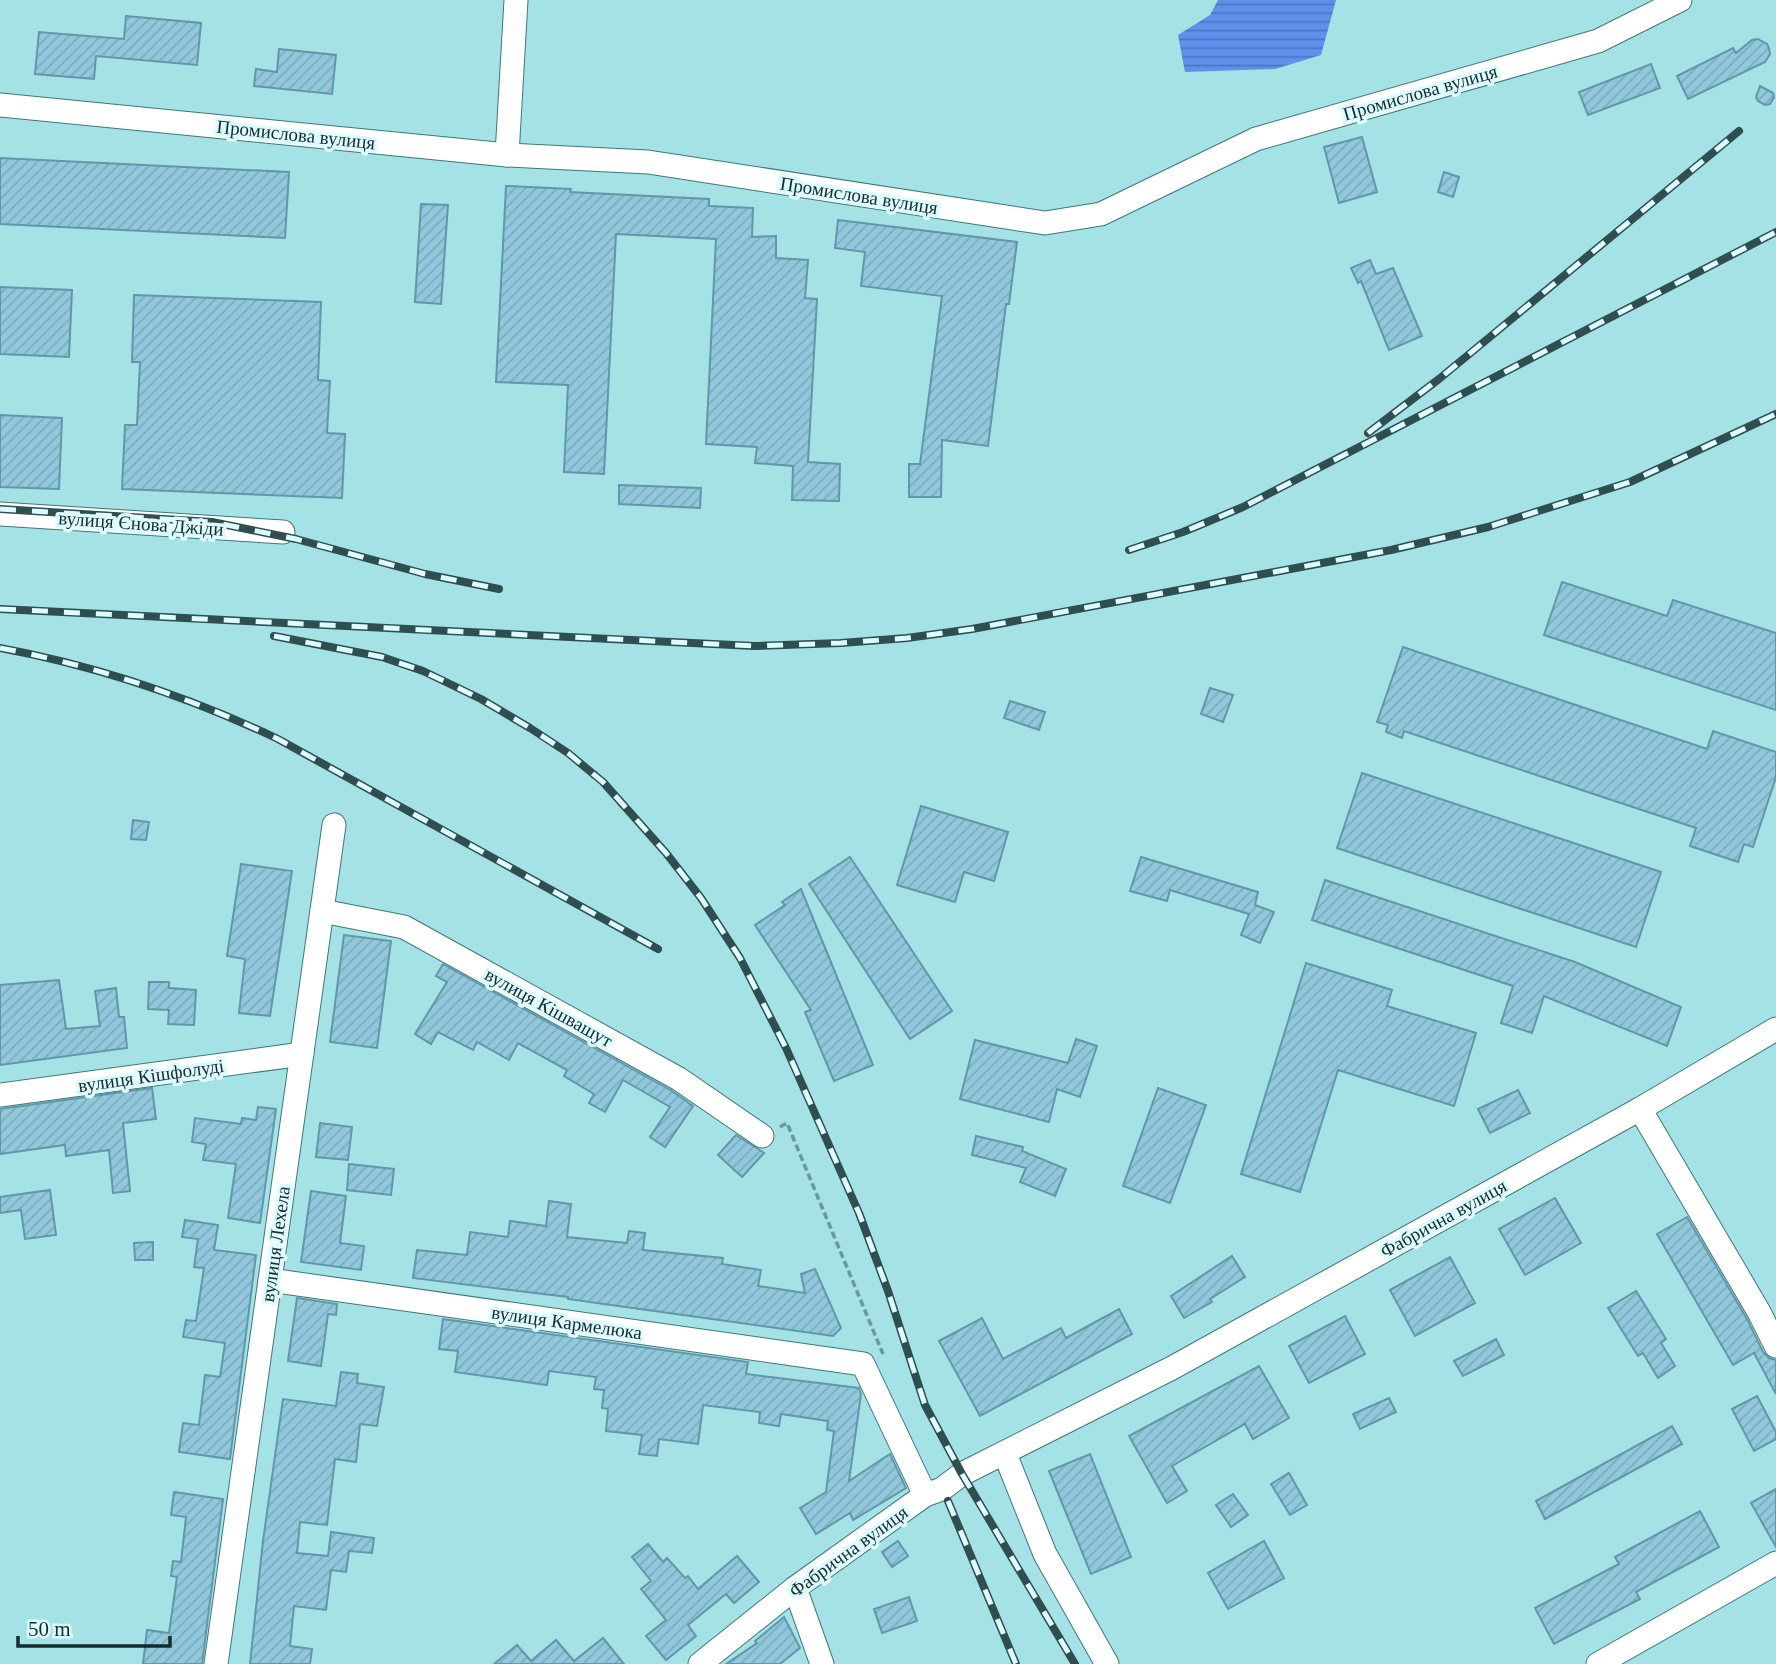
<svg xmlns="http://www.w3.org/2000/svg" width="1776" height="1664" font-family="Georgia,serif">
<style>
.water{fill:url(#water-rules)}
.building{fill:url(#building-hatch);stroke:#6197a9;stroke-width:2}
.lines{fill:none;stroke-linecap:round;stroke-linejoin:round}
.minor-casing{stroke:#3b787c;stroke-width:25}
.path{stroke:#6a999c;stroke-width:3.5;stroke-dasharray:7 3.5;stroke-linecap:butt}
.minor{stroke:#fff;stroke-width:23}
.rail-casing{stroke:#2e4e50;stroke-width:8}
.rail{stroke:#defcff;stroke-width:5;stroke-dasharray:16;stroke-linecap:butt}
.labels{text-anchor:middle;stroke-width:7;stroke-linejoin:round;paint-order:stroke}
.street-label{font-size:19px;fill:#132c2e;stroke:#defcff}
</style>
<defs>
<pattern id="water-rules" width="6" height="5" patternUnits="userSpaceOnUse" patternTransform="scale(1.75)"><rect width="6" height="5" fill="#5e90ec"/><path d="M0 2.5h6" fill="none" stroke="#4c76c0"/></pattern>
<pattern id="building-hatch" width="6" height="6" patternUnits="userSpaceOnUse" patternTransform="scale(1.75)"><rect width="6" height="6" fill="#91c8dc"/><path d="M-1 1l2-2M0 6l6-6M5 7l2-2" fill="none" stroke="#7cacbd"/></pattern>
</defs>
<rect width="100%" height="100%" fill="#a4e2e6"/>
<path class="water" d="M 1218,0 L 1336,0 L 1321,55 L 1275,69 L 1185,72 L 1178,35 L 1210,15 Z"/>
<g class="building">
<path d="M 126,16 L 201,23 L 197,65 L 96,56 L 94,79 L 35,74 L 39,32 L 124,39 Z"/>
<path d="M 1758,39 L 1767,44 L 1769,48 L 1770,54 L 1765,62 L 1688,99 L 1677,76 L 1733,48 L 1736,53 L 1752,40 Z"/>
<path d="M 279,49 L 336,55 L 332,94 L 254,86 L 256,69 L 277,72 Z"/>
<path d="M 1651,64 L 1660,88 L 1588,115 L 1579,92 Z"/>
<path d="M 1760,86 L 1773,93 L 1774,97 L 1770,104 L 1765,105 L 1758,101 L 1756,97 Z"/>
<path d="M 1362,137 L 1377,192 L 1339,203 L 1324,147 Z"/>
<path d="M 0,158 L 289,172 L 285,238 L 0,224 Z"/>
<path d="M 1444,172 L 1459,177 L 1453,197 L 1438,192 Z"/>
<path d="M 506,186 L 571,189 L 570,192 L 709,199 L 709,206 L 753,208 L 752,237 L 776,236 L 776,258 L 808,260 L 805,298 L 817,299 L 808,462 L 840,464 L 839,501 L 792,500 L 793,466 L 755,463 L 757,447 L 706,444 L 716,239 L 616,234 L 604,474 L 564,472 L 568,385 L 496,382 Z"/>
<path d="M 421,204 L 448,205 L 441,304 L 415,302 Z"/>
<path d="M 838,220 L 1017,242 L 1009,304 L 1006,304 L 988,446 L 942,440 L 941,497 L 909,497 L 909,464 L 920,464 L 942,296 L 861,286 L 865,252 L 835,248 Z"/>
<path d="M 1370,260 L 1376,274 L 1393,268 L 1422,336 L 1389,350 L 1361,281 L 1358,283 L 1351,268 Z"/>
<path d="M 0,287 L 72,290 L 69,357 L 0,354 Z"/>
<path d="M 134,295 L 321,302 L 318,380 L 330,381 L 327,433 L 345,434 L 342,498 L 122,489 L 125,425 L 137,425 L 140,362 L 132,362 Z"/>
<path d="M 0,415 L 62,418 L 59,489 L 0,487 Z"/>
<path d="M 619,485 L 701,488 L 700,508 L 619,504 Z"/>
<path d="M 1562,582 L 1667,616 L 1673,600 L 1776,633 L 1776,710 L 1544,635 Z"/>
<path d="M 1403,647 L 1707,749 L 1713,731 L 1776,752 L 1776,777 L 1753,847 L 1744,844 L 1738,862 L 1690,846 L 1696,828 L 1404,731 L 1402,738 L 1386,732 L 1388,725 L 1377,722 Z"/>
<path d="M 1210,688 L 1233,695 L 1223,722 L 1201,714 Z"/>
<path d="M 1010,701 L 1045,712 L 1039,730 L 1004,718 Z"/>
<path d="M 1362,773 L 1661,872 L 1636,947 L 1337,848 Z"/>
<path d="M 921,806 L 1008,832 L 994,881 L 964,872 L 955,902 L 897,885 Z"/>
<path d="M 133,820 L 149,822 L 146,840 L 131,839 Z"/>
<path d="M 850,857 L 952,1011 L 910,1039 L 809,884 Z"/>
<path d="M 1141,857 L 1258,892 L 1255,905 L 1274,912 L 1260,943 L 1241,935 L 1249,914 L 1170,890 L 1167,901 L 1130,891 Z"/>
<path d="M 241,864 L 292,871 L 270,1016 L 239,1013 L 245,959 L 227,956 Z"/>
<path d="M 1325,880 L 1575,962 L 1681,1007 L 1667,1046 L 1544,996 L 1532,1033 L 1501,1023 L 1513,986 L 1312,920 Z"/>
<path d="M 801,889 L 873,1065 L 834,1081 L 805,1012 L 811,1010 L 755,925 L 785,905 L 782,902 Z"/>
<path d="M 344,935 L 391,941 L 377,1048 L 330,1042 Z"/>
<path d="M 1306,963 L 1392,990 L 1387,1006 L 1476,1033 L 1454,1106 L 1338,1070 L 1300,1192 L 1241,1174 Z"/>
<path d="M 443,964 L 672,1091 L 693,1106 L 665,1147 L 650,1137 L 670,1107 L 623,1080 L 605,1112 L 589,1103 L 594,1094 L 564,1076 L 567,1070 L 518,1043 L 509,1060 L 477,1042 L 473,1050 L 438,1032 L 431,1044 L 415,1034 L 447,982 L 436,976 Z"/>
<path d="M 59,980 L 66,1029 L 100,1026 L 95,991 L 116,988 L 119,1017 L 124,1017 L 127,1048 L 0,1065 L 0,985 Z"/>
<path d="M 149,982 L 169,982 L 169,988 L 196,990 L 194,1025 L 168,1024 L 169,1010 L 148,1009 Z"/>
<path d="M 1076,1039 L 1097,1046 L 1080,1097 L 1057,1089 L 1049,1122 L 960,1099 L 975,1040 L 1068,1063 Z"/>
<path d="M 152,1088 L 156,1119 L 123,1123 L 130,1191 L 113,1193 L 109,1150 L 66,1156 L 65,1145 L 0,1154 L 0,1109 Z"/>
<path d="M 1158,1088 L 1206,1105 L 1170,1203 L 1123,1186 Z"/>
<path d="M 1518,1090 L 1530,1113 L 1490,1133 L 1478,1109 Z"/>
<path d="M 258,1107 L 276,1109 L 260,1223 L 228,1218 L 236,1164 L 203,1160 L 206,1144 L 192,1142 L 195,1118 L 241,1124 L 242,1118 L 256,1120 Z"/>
<path d="M 320,1123 L 352,1127 L 348,1160 L 316,1157 Z"/>
<path d="M 736,1135 L 764,1153 L 742,1177 L 718,1155 Z"/>
<path d="M 976,1136 L 1023,1147 L 1022,1151 L 1066,1169 L 1055,1196 L 1020,1182 L 1026,1168 L 972,1155 Z"/>
<path d="M 349,1164 L 394,1169 L 391,1195 L 347,1190 Z"/>
<path d="M 50,1190 L 56,1235 L 25,1239 L 21,1210 L 0,1213 L 0,1197 Z"/>
<path d="M 311,1191 L 346,1196 L 340,1243 L 364,1246 L 361,1270 L 301,1262 Z"/>
<path d="M 1555,1198 L 1581,1243 L 1525,1275 L 1499,1229 Z"/>
<path d="M 549,1201 L 571,1204 L 567,1237 L 627,1243 L 629,1231 L 645,1233 L 643,1250 L 723,1258 L 722,1264 L 761,1270 L 758,1286 L 805,1293 L 801,1274 L 815,1269 L 841,1328 L 833,1336 L 604,1304 L 568,1299 L 568,1297 L 413,1278 L 417,1250 L 467,1255 L 470,1232 L 508,1237 L 510,1221 L 546,1226 Z"/>
<path d="M 1687,1217 L 1747,1319 L 1763,1352 L 1769,1358 L 1776,1360 L 1776,1394 L 1754,1353 L 1733,1365 L 1657,1234 Z"/>
<path d="M 185,1220 L 218,1225 L 214,1250 L 256,1255 L 230,1459 L 179,1452 L 183,1423 L 199,1425 L 205,1375 L 220,1377 L 225,1343 L 183,1337 L 186,1320 L 196,1321 L 204,1268 L 194,1267 L 198,1239 L 182,1237 Z"/>
<path d="M 153,1242 L 153,1260 L 135,1260 L 134,1243 Z"/>
<path d="M 1232,1256 L 1245,1277 L 1210,1299 L 1212,1302 L 1184,1318 L 1171,1296 Z"/>
<path d="M 1450,1257 L 1475,1303 L 1415,1336 L 1390,1290 Z"/>
<path d="M 1636,1291 L 1666,1339 L 1661,1343 L 1675,1366 L 1658,1378 L 1643,1353 L 1638,1356 L 1608,1308 Z"/>
<path d="M 297,1298 L 337,1304 L 336,1315 L 328,1314 L 321,1366 L 288,1361 Z"/>
<path d="M 1119,1309 L 1132,1334 L 980,1416 L 939,1341 L 982,1318 L 1003,1359 L 1061,1328 L 1066,1338 Z"/>
<path d="M 1345,1316 L 1365,1354 L 1309,1383 L 1289,1346 Z"/>
<path d="M 443,1319 L 748,1362 L 746,1374 L 859,1388 L 861,1394 L 849,1481 L 890,1454 L 906,1488 L 853,1520 L 850,1513 L 816,1534 L 800,1508 L 826,1492 L 834,1431 L 827,1430 L 828,1421 L 781,1414 L 779,1426 L 759,1423 L 760,1412 L 703,1405 L 698,1444 L 659,1439 L 657,1456 L 639,1454 L 642,1435 L 606,1431 L 608,1409 L 602,1408 L 604,1390 L 594,1389 L 596,1377 L 549,1371 L 547,1385 L 455,1372 L 458,1351 L 439,1349 Z"/>
<path d="M 1496,1339 L 1504,1355 L 1463,1376 L 1454,1361 Z"/>
<path d="M 1259,1366 L 1289,1418 L 1253,1439 L 1245,1424 L 1172,1466 L 1187,1491 L 1167,1503 L 1129,1436 Z"/>
<path d="M 341,1372 L 358,1374 L 357,1383 L 384,1387 L 377,1426 L 360,1424 L 356,1462 L 335,1459 L 327,1525 L 300,1522 L 297,1553 L 328,1556 L 331,1532 L 374,1538 L 372,1553 L 349,1551 L 346,1572 L 331,1570 L 326,1610 L 294,1606 L 290,1646 L 312,1649 L 310,1664 L 250,1664 L 263,1541 L 283,1399 L 336,1406 Z"/>
<path d="M 1757,1396 L 1776,1432 L 1776,1439 L 1754,1451 L 1732,1409 Z"/>
<path d="M 1389,1398 L 1396,1412 L 1360,1429 L 1353,1414 Z"/>
<path d="M 1672,1426 L 1682,1444 L 1545,1519 L 1536,1501 Z"/>
<path d="M 1090,1454 L 1131,1557 L 1091,1574 L 1049,1471 Z"/>
<path d="M 1289,1473 L 1307,1505 L 1290,1515 L 1271,1484 Z"/>
<path d="M 1776,1489 L 1776,1547 L 1751,1503 Z"/>
<path d="M 174,1492 L 223,1499 L 202,1664 L 143,1664 L 147,1630 L 169,1633 L 177,1577 L 171,1576 L 173,1561 L 181,1562 L 186,1517 L 171,1515 Z"/>
<path d="M 1233,1494 L 1248,1515 L 1231,1527 L 1216,1505 Z"/>
<path d="M 1700,1511 L 1719,1547 L 1636,1592 L 1640,1599 L 1554,1644 L 1535,1608 L 1619,1564 L 1615,1557 Z"/>
<path d="M 898,1541 L 908,1556 L 892,1567 L 882,1552 Z"/>
<path d="M 1264,1541 L 1284,1578 L 1228,1609 L 1208,1573 Z"/>
<path d="M 648,1544 L 663,1562 L 667,1558 L 685,1578 L 688,1576 L 698,1589 L 737,1556 L 759,1582 L 734,1603 L 726,1594 L 688,1625 L 696,1636 L 666,1660 L 646,1636 L 666,1620 L 641,1589 L 651,1581 L 632,1557 Z"/>
<path d="M 909,1597 L 917,1621 L 882,1633 L 874,1609 Z"/>
<path d="M 784,1617 L 800,1648 L 780,1664 L 726,1664 L 757,1643 L 755,1641 Z"/>
<path d="M 603,1638 L 624,1664 L 494,1664 L 517,1645 L 531,1661 L 556,1640 L 574,1661 Z"/>
</g>
<g class="lines">
<g class="minor-casing">
<g id="minor">
<path d="M 0,105 L 507,155 L 648,162 L 1045,223 L 1101,214 L 1256,139 L 1598,41 L 1680,0"/>
<path d="M 507,155 L 516,0"/>
<path d="M 0,514 L 283,532"/>
<path d="M 322,911 L 404,927 L 679,1079 L 762,1136"/>
<path d="M 0,1095 L 302,1054"/>
<path d="M 1640,1109 L 1776,1029"/>
<path d="M 270,1280 L 863,1364 L 925,1495"/>
<path d="M 1005,1454 L 1045,1554 L 1107,1664"/>
<path d="M 795,1588 L 822,1664"/>
<path d="M 216,1664 L 334,825"/>
<path d="M 700,1664 L 795,1588 L 925,1495 L 942,1489 L 962,1474 L 1172,1368 L 1640,1109 L 1759,1312 L 1776,1346"/>
<path d="M 1598,1664 L 1776,1563"/>
</g>
</g>
<path class="path" d="M 780,1127 L 787,1123 L 883,1354"/>
<use href="#minor" class="minor"/>
<g class="rail-casing">
<g id="rail">
<path d="M 1368,433 L 1439,379 L 1739,131"/>
<path d="M 0,509 L 212,522 L 296,539 L 425,574 L 499,589"/>
<path d="M 1129,550 L 1183,532 L 1243,507 L 1776,232"/>
<path d="M 0,609 L 754,646 L 841,643 L 907,638 L 972,629 L 1391,550 L 1488,527 L 1630,482 L 1776,414"/>
<path d="M 274,636 L 382,657 L 423,671 L 481,699 L 530,728 L 568,753 L 603,782 L 666,853 L 701,898 L 740,958 L 786,1048 L 859,1213 L 888,1291 L 925,1405 L 962,1474 L 1075,1664"/>
<path d="M 0,648 C 97,666 189,697 278,739 L 658,949"/>
<path d="M 948,1501 L 1016,1664"/>
</g>
</g>
<use href="#rail" class="rail"/>
</g>
<g class="labels">
<g class="street-label">
<text transform="translate(1420 92) rotate(-16)" y="7">Промислова вулиця</text>
<text transform="translate(296 134) rotate(6)" y="7">Промислова вулиця</text>
<text transform="translate(859 195) rotate(9)" y="7">Промислова вулиця</text>
<text transform="translate(141 523) rotate(4)" y="7">вулиця Єнова Джіди</text>
<text transform="translate(549 1007) rotate(29)" y="7">вулиця Кішвашут</text>
<text transform="translate(151 1075) rotate(-8)" y="7">вулиця Кішфолуді</text>
<text transform="translate(1443 1218) rotate(-29)" y="7">Фабрична вулиця</text>
<text transform="translate(275 1244) rotate(-82)" y="7">вулиця Лехела</text>
<text transform="translate(567 1322) rotate(8)" y="7">вулиця Кармелюка</text>
<text transform="translate(848 1551) rotate(-36)" y="7">Фабрична вулиця</text>
</g>
</g>
<path d="M18 1636v10h152v-10" fill="none" stroke="#132c2e" stroke-width="3.5"/>
<text x="28" y="1636" font-size="21" fill="#132c2e" stroke="#defcff" stroke-width="5" paint-order="stroke">50 m</text>
</svg>
